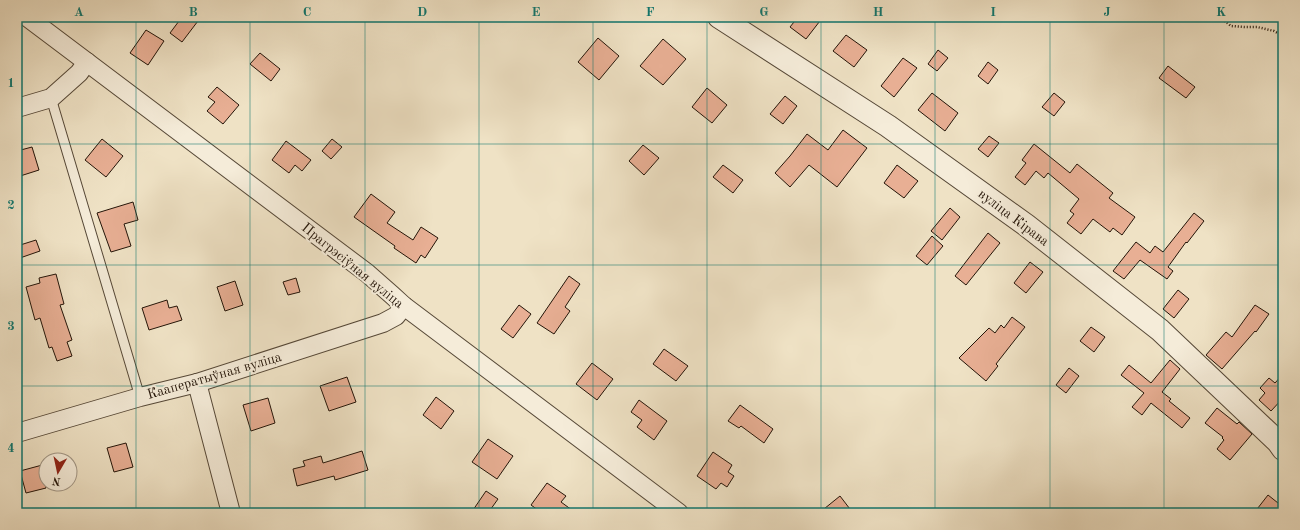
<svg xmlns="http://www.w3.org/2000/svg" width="1300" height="530" font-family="'Old Standard TT',serif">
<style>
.building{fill:#e8af94;stroke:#231408}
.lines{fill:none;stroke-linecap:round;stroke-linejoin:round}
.service-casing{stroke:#564837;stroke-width:11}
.minor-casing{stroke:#564837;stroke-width:20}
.tertiary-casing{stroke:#564837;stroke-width:24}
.path{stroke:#231408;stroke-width:2.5;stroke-dasharray:1 2;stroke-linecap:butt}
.service{stroke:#f5ecd9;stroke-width:9}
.minor{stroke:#f5ecd9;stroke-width:18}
.tertiary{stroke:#f5ecd9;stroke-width:22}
.grid{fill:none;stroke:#0f766e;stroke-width:1;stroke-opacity:0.55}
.labels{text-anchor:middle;stroke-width:4;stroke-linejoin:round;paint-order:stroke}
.street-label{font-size:14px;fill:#231408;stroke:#f5ecd9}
.neatline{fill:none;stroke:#0f766e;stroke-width:1.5}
.grid-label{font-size:13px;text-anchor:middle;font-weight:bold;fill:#0f766e}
</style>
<rect width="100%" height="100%" fill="#efe2c5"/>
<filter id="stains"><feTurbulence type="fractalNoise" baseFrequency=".005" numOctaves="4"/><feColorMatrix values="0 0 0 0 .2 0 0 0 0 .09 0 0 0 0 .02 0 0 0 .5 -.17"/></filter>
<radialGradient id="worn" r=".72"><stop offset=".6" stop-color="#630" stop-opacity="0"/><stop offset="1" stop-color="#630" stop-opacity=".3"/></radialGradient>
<g class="building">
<path d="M 182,17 L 201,17 L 182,42 L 170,33 Z"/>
<path d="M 798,17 L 823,17 L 806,39 L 790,27 Z"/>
<path d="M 146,30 L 164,41 L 148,65 L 130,53 Z"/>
<path d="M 846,35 L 867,50 L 854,67 L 833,51 Z"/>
<path d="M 598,38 L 619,56 L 599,80 L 578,62 Z"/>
<path d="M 663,39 L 686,59 L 663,85 L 640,66 Z"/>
<path d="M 938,50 L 948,58 L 937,71 L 928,64 Z"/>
<path d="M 260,53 L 280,69 L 271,81 L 250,64 Z"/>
<path d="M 903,58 L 917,68 L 894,97 L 881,86 Z"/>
<path d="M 988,62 L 998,70 L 988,84 L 978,76 Z"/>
<path d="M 1168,66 L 1195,87 L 1186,98 L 1159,78 Z"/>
<path d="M 217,87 L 239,105 L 223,124 L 207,111 L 215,102 L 208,97 Z"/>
<path d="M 707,88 L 727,105 L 712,123 L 692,107 Z"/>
<path d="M 932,93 L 958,113 L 945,131 L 918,110 Z"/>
<path d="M 1054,93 L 1065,102 L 1054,116 L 1042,107 Z"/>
<path d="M 785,96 L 797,106 L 783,124 L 770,114 Z"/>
<path d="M 843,130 L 867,148 L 837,187 L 809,165 L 790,187 L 775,173 L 790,156 L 807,134 L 828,150 Z"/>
<path d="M 989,136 L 999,143 L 988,157 L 978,149 Z"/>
<path d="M 102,139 L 123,156 L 106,177 L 85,160 Z"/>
<path d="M 332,139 L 342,147 L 331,159 L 322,151 Z"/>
<path d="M 286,141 L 311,160 L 302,171 L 295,165 L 289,173 L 272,160 Z"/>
<path d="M 1034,144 L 1070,173 L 1077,164 L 1113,193 L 1109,198 L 1135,217 L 1122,235 L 1113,228 L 1110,232 L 1093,219 L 1081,234 L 1067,223 L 1074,214 L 1070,211 L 1079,199 L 1048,173 L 1044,178 L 1036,171 L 1025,185 L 1015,177 L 1026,163 L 1022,160 Z"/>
<path d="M 643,145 L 659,158 L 644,175 L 629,161 Z"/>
<path d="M 32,147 L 39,170 L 17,177 L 17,151 Z"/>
<path d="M 723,165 L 743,180 L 733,193 L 713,177 Z"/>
<path d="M 897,165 L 918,181 L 904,198 L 884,183 Z"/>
<path d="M 371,194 L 395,212 L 387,223 L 413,240 L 421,227 L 438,238 L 425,258 L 421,255 L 416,263 L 394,248 L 395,246 L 354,217 Z"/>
<path d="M 133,202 L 138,220 L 124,224 L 131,246 L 111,252 L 97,213 Z"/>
<path d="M 950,208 L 960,217 L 942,240 L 931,231 Z"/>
<path d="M 1194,213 L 1204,221 L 1187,243 L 1186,242 L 1168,267 L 1173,271 L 1167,279 L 1140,260 L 1124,279 L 1113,271 L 1136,242 L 1150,253 L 1155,246 L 1163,252 Z"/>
<path d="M 988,233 L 1000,243 L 966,285 L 955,276 Z"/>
<path d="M 932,236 L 943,246 L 927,265 L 916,256 Z"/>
<path d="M 36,240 L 40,251 L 17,259 L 17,246 Z"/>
<path d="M 1030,262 L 1043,272 L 1026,293 L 1014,283 Z"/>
<path d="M 56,274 L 64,304 L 60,305 L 72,340 L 67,342 L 72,356 L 57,361 L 52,347 L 49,348 L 40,318 L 35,320 L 26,287 L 40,283 L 39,278 Z"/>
<path d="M 569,276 L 580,284 L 565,307 L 570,311 L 554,334 L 537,323 Z"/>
<path d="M 296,278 L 300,292 L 288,295 L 283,282 Z"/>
<path d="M 235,281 L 243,305 L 225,311 L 217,287 Z"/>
<path d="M 1178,290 L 1189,299 L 1174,318 L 1163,309 Z"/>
<path d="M 167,300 L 169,308 L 177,306 L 182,320 L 149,330 L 142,308 Z"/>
<path d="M 519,305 L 531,314 L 513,338 L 501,329 Z"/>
<path d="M 1255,305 L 1269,314 L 1256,332 L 1255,331 L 1222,369 L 1206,355 L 1226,332 L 1232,337 Z"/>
<path d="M 1012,317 L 1025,327 L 996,364 L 998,366 L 986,381 L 959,358 L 989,328 L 995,333 L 1001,325 L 1004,328 Z"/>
<path d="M 1091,327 L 1105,337 L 1094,352 L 1080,341 Z"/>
<path d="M 664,349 L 688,366 L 676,381 L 653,364 Z"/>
<path d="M 1170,360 L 1180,369 L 1162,392 L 1171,399 L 1169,401 L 1190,418 L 1182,428 L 1151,403 L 1142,415 L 1132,407 L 1144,393 L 1121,375 L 1129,365 L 1151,383 Z"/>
<path d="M 592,363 L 613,379 L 597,400 L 576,384 Z"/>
<path d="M 1069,368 L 1079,376 L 1066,393 L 1056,385 Z"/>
<path d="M 1283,374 L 1283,398 L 1271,411 L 1259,400 L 1265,393 L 1260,388 L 1269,378 L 1275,383 Z"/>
<path d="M 347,377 L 356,402 L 329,411 L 320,386 Z"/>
<path d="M 436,397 L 454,411 L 441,429 L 423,415 Z"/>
<path d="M 268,398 L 275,423 L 251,431 L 243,405 Z"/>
<path d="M 639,400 L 667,421 L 654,440 L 637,427 L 642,420 L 631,412 Z"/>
<path d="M 740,405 L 773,429 L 764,443 L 741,426 L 739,428 L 728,421 Z"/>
<path d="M 1217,408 L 1237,424 L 1239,422 L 1252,434 L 1230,460 L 1217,449 L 1224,440 L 1222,438 L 1223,437 L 1205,423 Z"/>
<path d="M 488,439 L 513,456 L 497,479 L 472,462 Z"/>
<path d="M 126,443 L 133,467 L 114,472 L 107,448 Z"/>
<path d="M 362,451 L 368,470 L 335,480 L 334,476 L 297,486 L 293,469 L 305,466 L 303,461 L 321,456 L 323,463 Z"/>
<path d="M 713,452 L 732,465 L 728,472 L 734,476 L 727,487 L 721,483 L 716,489 L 697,476 Z"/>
<path d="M 46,464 L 46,488 L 26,493 L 20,471 Z"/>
<path d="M 547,483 L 566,496 L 561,502 L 576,513 L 542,513 L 531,505 Z"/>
<path d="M 486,491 L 498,499 L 488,513 L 471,513 Z"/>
<path d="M 1268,495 L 1283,507 L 1283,513 L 1254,513 Z"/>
<path d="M 840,496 L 853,513 L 819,513 Z"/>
</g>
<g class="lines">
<g class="service-casing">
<path id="service" d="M 51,98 L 140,397"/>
</g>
<g class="minor-casing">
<g id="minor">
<path d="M 27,17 L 367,273 L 392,295 L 404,306 L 679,513"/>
<path d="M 17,108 L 51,98 L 79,73 L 87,62"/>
<path d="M 197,383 L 231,513"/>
<path d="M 17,433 L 140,397 L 197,383 L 383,323 L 396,316 L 404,306"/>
</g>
</g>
<g class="tertiary-casing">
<path id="tertiary" d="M 719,17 L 888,126 L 1026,225 L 1160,330 L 1278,442 L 1283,449"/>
</g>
<path class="path" d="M 1220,17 L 1231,26 L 1244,27 L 1257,27 L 1274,31 L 1283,36"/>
<use href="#service" class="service"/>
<use href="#minor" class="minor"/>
<use href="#tertiary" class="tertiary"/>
</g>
<path class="grid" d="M 136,17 L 136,513M 250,17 L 250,513M 365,17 L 365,513M 479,17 L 479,513M 593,17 L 593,513M 707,17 L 707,513M 821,17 L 821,513M 935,17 L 935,513M 1050,17 L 1050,513M 1164,17 L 1164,513M 17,144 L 1283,144M 17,265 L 1283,265M 17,386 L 1283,386"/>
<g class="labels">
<g class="street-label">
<text transform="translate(1014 217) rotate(37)" y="5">вуліца Кірава</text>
<text transform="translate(353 265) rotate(39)" y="5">Прагрэсіўная вуліца</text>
<text transform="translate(214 375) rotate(-16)" y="5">Кааператыўная вуліца</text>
</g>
</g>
<rect width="1300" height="530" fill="none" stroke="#efe2c5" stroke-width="44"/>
<g transform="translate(58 472) rotate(189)"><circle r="19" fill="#f5ecd9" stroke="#a19685"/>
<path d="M0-3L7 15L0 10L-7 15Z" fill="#8f2418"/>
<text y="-6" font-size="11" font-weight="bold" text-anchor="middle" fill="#231408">N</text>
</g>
<rect x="22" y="22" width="1256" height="486" class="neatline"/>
<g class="grid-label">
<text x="79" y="16">A</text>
<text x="193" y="16">B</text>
<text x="307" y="16">C</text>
<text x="422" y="16">D</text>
<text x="536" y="16">E</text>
<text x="650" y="16">F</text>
<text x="764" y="16">G</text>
<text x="878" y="16">H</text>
<text x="993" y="16">I</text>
<text x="1107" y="16">J</text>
<text x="1221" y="16">K</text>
<text x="11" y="87">1</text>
<text x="11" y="209">2</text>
<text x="11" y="330">3</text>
<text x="11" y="452">4</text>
</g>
<rect width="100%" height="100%" filter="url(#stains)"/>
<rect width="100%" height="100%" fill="url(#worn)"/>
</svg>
